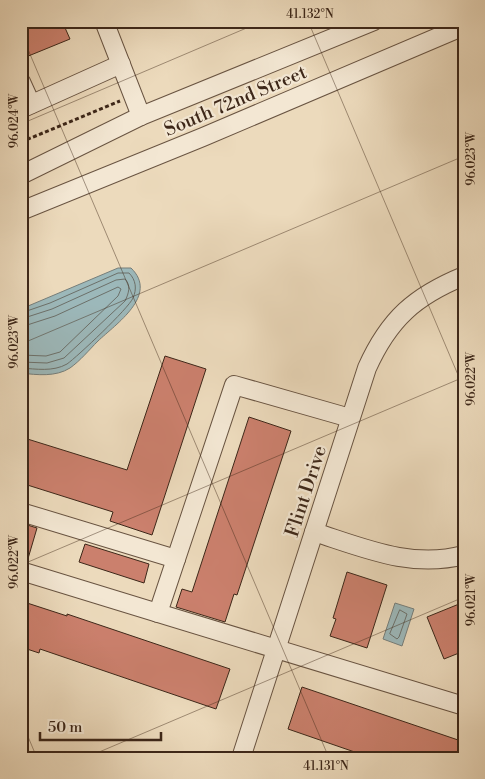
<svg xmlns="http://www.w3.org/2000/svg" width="485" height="779" font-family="'Libre Bodoni',serif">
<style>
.water{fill:#9cb8ba;stroke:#767e7a}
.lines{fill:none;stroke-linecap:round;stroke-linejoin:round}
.shore{stroke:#6c706a;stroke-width:1}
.building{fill:#cb806d;stroke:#3d2719}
.minor-casing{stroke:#695442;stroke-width:20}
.path{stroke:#3d2719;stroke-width:3;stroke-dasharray:4 2.5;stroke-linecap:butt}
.minor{stroke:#f3e7d3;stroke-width:18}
.ticks{fill:none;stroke:#3d2719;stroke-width:1;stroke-opacity:0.45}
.labels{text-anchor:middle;stroke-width:4.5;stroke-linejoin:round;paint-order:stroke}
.street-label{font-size:19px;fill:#3d2719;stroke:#f3e7d3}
.neatline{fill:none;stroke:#3d2719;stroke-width:2}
.ticks-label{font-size:12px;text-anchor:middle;fill:#3d2719}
</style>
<rect width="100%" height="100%" fill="#ecdabc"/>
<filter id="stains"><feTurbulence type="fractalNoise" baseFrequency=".004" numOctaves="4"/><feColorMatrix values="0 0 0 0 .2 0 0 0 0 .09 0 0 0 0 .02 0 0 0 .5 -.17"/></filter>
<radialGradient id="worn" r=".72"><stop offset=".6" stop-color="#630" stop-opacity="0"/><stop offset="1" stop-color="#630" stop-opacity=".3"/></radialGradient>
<g class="water">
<path d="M 118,268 L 131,268 C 159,295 116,324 98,341 C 89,350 80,361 70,368 C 56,377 37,375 21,373 L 21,309 Z"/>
<path d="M 395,603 L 414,609 L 402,646 L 383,639 Z"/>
</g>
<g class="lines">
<g class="shore">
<path d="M 21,313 L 50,303 L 118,273 L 129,273 C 136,280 137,289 133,298 C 129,308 77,357 67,364 C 53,372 36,369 21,368"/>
<path d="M 21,319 L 52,309 L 116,280 L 125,279 C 131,285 129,293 125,301 L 64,358 L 47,363 L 21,362"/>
<path d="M 21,327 L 55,316 L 118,287 L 121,289 L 118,296 L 60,352 L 46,356 L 21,355"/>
<path d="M 400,610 L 407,614 L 399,637 L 397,639 L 390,634 Z"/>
</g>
</g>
<g class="building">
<path d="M 21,21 L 62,21 L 70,39 L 21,59 Z"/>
<path d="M 165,356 L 206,369 L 152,535 L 110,521 L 113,512 L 21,483 L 21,437 L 127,470 Z"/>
<path d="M 249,417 L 291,431 L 237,595 L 234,594 L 225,622 L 176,607 L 182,589 L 192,592 Z"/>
<path d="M 21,523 L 37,528 L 27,562 L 21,561 Z"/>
<path d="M 85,544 L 149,564 L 144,583 L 79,562 Z"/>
<path d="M 347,572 L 387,585 L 367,648 L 330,636 L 336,619 L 333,618 Z"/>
<path d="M 21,601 L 67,616 L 67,614 L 230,669 L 216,709 L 40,649 L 39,653 L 21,647 Z"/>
<path d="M 464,602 L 464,651 L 444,659 L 427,617 Z"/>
<path d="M 302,687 L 464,742 L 464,758 L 372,758 L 288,729 Z"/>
</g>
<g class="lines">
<g class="minor-casing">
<g id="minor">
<path d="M 104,21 L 141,116"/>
<path d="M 21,82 L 31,104"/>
<path d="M 21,109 L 121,64"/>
<path d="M 21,175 L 141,116 L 374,21"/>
<path d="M 21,211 L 203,137 L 464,26"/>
<path d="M 350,418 L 234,385 L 158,613 L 464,706"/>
<path d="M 21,512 L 176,559"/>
<path d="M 314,532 C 364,548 411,569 464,555"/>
<path d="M 21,571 L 158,613"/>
<path d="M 241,758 L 367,368 C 389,319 415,296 464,276"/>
</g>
</g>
<path class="path" d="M 21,142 L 120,101"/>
<use href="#minor" class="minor"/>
</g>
<path class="ticks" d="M 308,21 L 464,389M 21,33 L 329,758M 21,124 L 263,21M 21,344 L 464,156M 21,565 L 464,377M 21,720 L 37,758M 85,758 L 464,597"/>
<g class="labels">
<g class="street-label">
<text transform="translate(235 100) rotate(-23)" y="7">South 72nd Street</text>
<text transform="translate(305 491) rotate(-72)" y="7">Flint Drive</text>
</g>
</g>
<rect width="485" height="779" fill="none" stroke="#ecdabc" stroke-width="55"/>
<path d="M40 732v8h121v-8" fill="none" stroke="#3d2719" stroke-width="2.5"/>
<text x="48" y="732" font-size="15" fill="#3d2719" stroke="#f3e7d3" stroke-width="4" paint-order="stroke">50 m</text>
<rect x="28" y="28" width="430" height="724" class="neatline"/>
<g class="ticks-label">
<text x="310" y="18">41.132°N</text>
<text transform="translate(14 121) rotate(-90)" y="4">96.024°W</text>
<text transform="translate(471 159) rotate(-90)" y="4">96.023°W</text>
<text transform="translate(14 342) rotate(-90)" y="4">96.023°W</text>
<text transform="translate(471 379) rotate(-90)" y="4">96.022°W</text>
<text transform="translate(14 562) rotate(-90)" y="4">96.022°W</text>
<text transform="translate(471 600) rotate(-90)" y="4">96.021°W</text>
<text x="326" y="770">41.131°N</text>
</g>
<rect width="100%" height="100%" filter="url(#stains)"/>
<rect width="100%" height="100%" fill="url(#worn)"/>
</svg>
